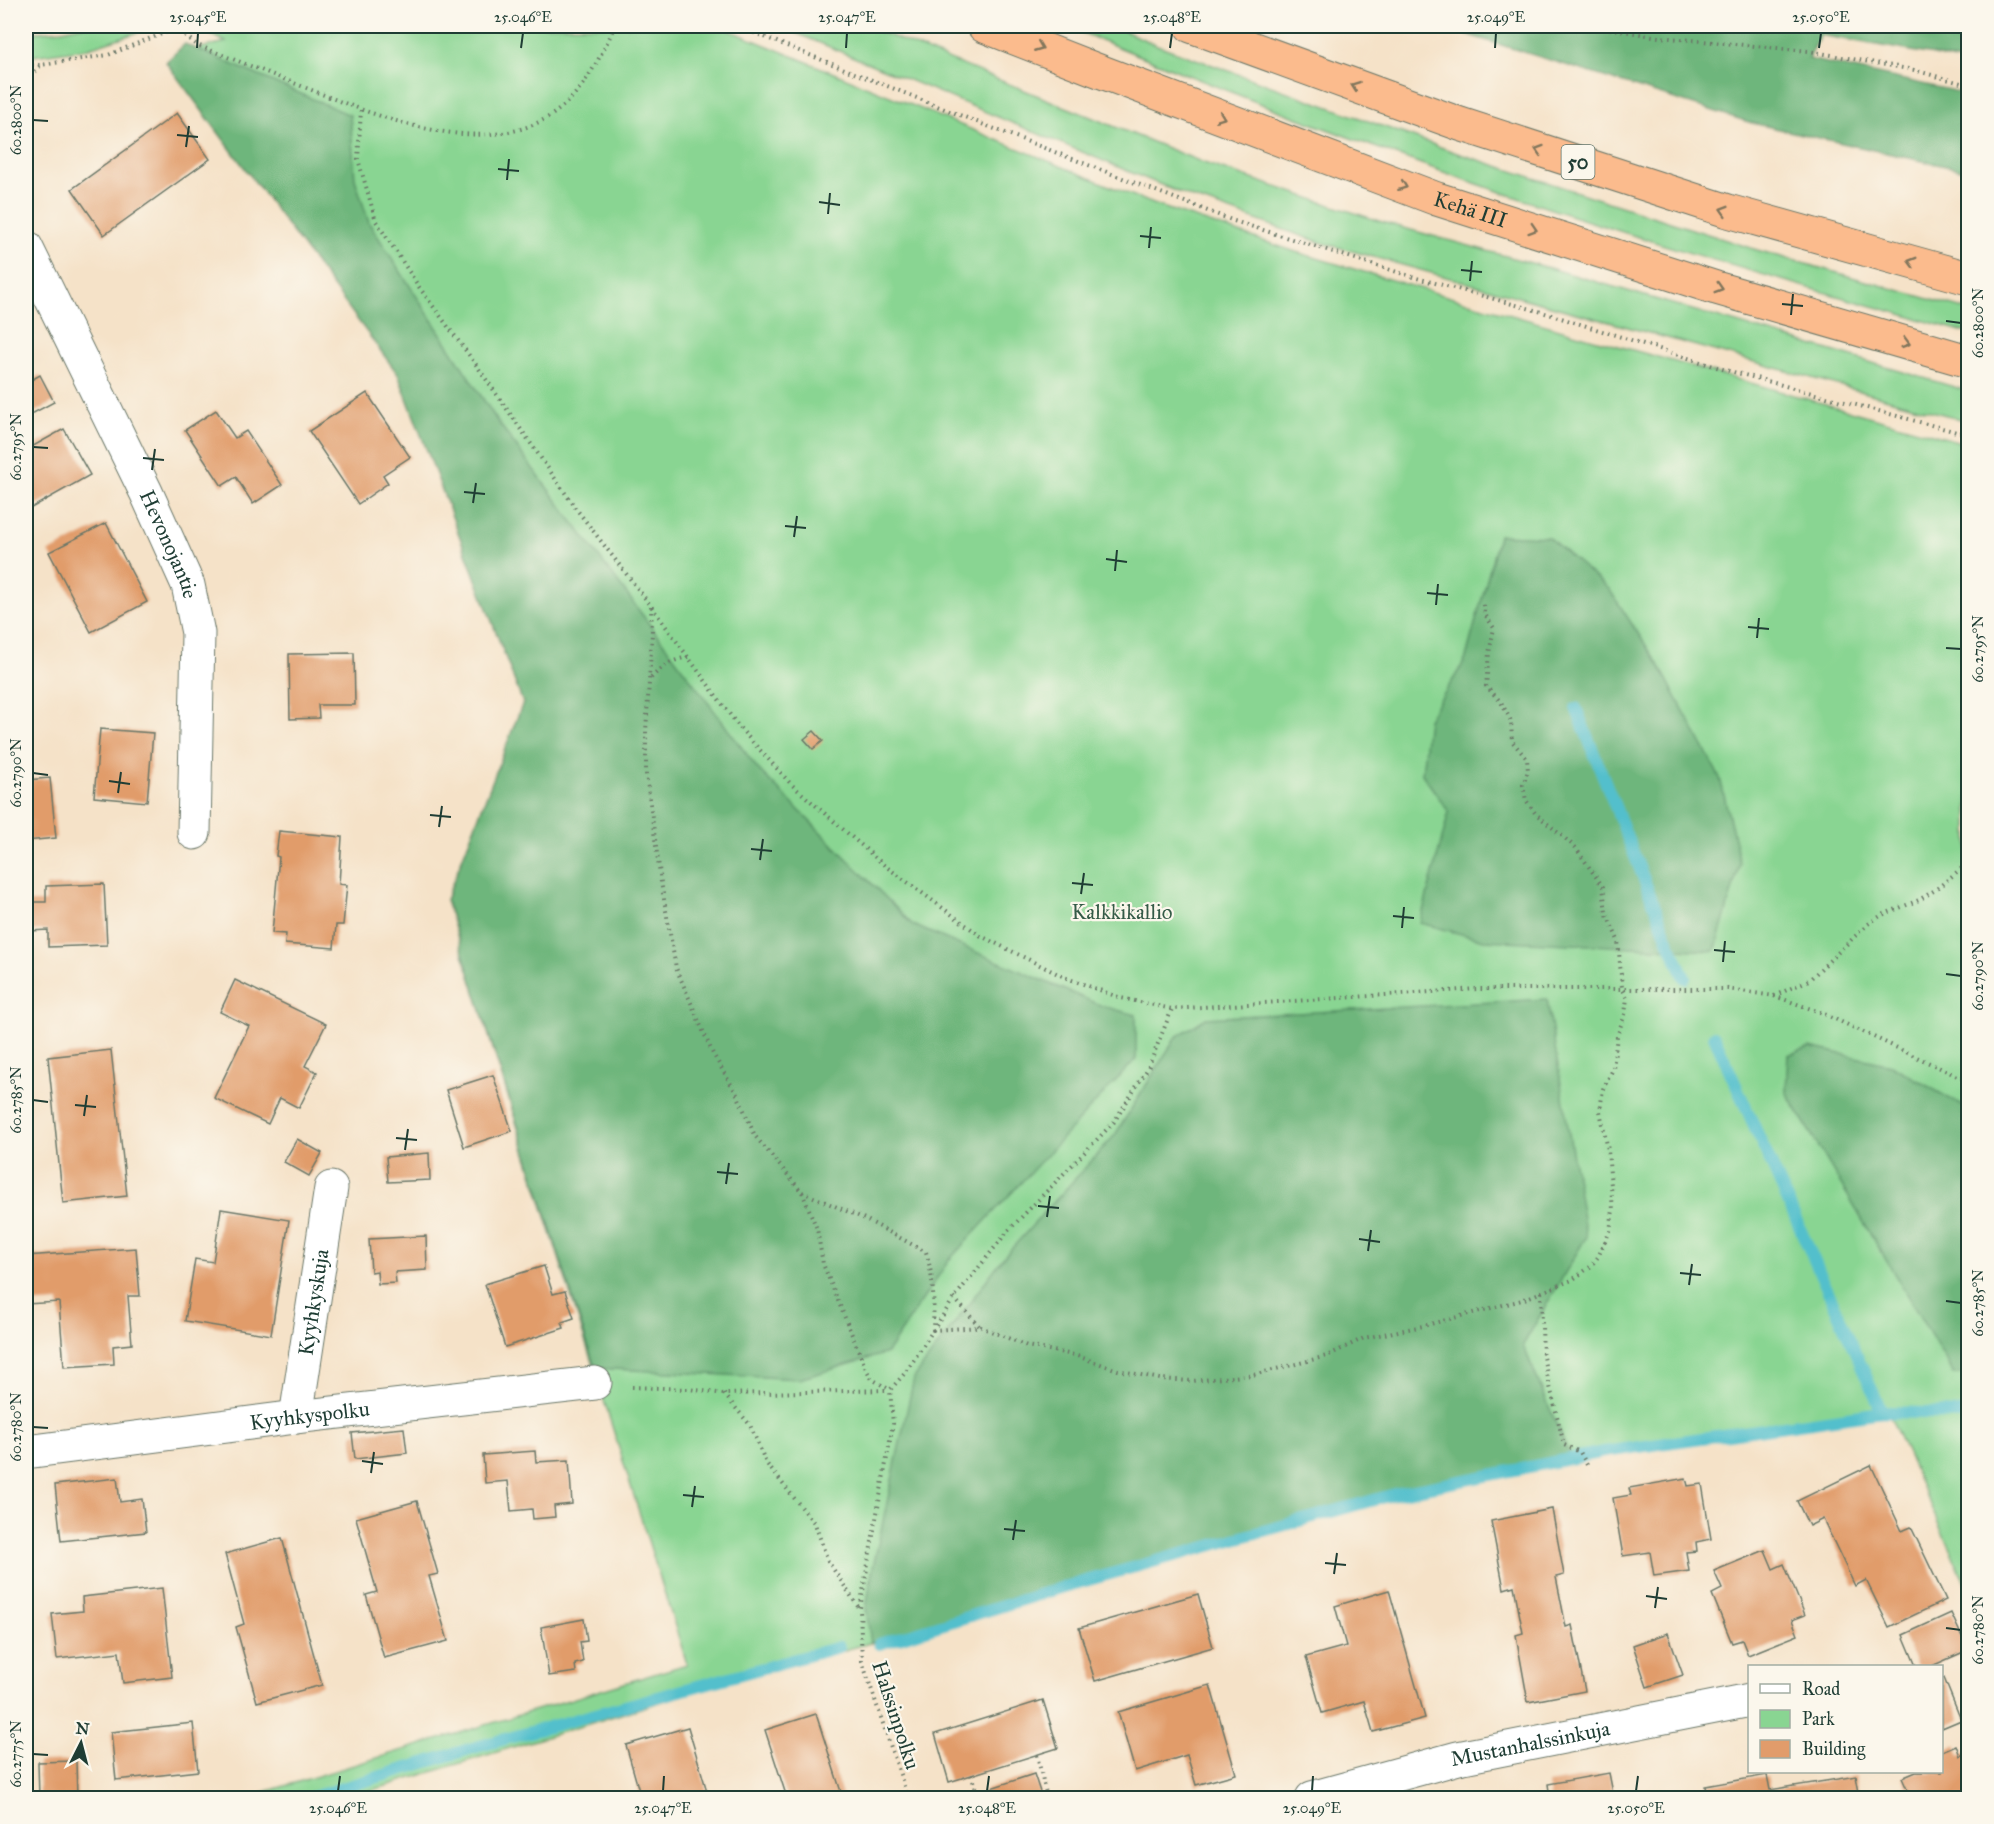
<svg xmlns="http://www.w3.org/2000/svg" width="1994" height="1824" font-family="'IM FELL Great Primer',serif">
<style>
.green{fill:#89d592;stroke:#548963;stroke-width:1.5}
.forest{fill:#6eb67c;stroke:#467a58;stroke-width:1.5}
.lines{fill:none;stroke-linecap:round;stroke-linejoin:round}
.stream{stroke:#52bfcc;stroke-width:12}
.building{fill:#e19c6b}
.street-casing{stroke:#6a7768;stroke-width:35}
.highway-casing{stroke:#6a7768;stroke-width:35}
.path{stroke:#6a7768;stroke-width:4;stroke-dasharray:1.5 4.5;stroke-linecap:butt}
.street{stroke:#fff;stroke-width:33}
.highway{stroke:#fbbb8d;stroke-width:33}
.oneway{stroke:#82765c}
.ticks{fill:none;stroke:#1f3d34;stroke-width:2}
.labels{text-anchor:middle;stroke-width:4.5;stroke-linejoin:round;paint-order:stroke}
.shield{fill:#fbf7ec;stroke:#61756b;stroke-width:1.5}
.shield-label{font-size:20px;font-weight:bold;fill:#1f3d34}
.street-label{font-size:21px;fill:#1f3d34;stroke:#fbf7ec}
.park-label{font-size:21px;fill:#345b47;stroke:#fbf7ec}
.neatline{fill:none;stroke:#1f3d34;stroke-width:2}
.ticks-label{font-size:15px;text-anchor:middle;fill:#1f3d34}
</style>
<rect width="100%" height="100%" fill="#fbf7ec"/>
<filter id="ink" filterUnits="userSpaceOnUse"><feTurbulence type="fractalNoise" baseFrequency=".0167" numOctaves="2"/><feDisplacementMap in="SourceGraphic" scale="12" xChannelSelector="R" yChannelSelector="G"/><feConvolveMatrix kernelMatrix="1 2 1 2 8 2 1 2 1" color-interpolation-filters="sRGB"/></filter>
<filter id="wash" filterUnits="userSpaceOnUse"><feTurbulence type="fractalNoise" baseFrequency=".008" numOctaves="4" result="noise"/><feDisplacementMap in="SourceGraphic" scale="24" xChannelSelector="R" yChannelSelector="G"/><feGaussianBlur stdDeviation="1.35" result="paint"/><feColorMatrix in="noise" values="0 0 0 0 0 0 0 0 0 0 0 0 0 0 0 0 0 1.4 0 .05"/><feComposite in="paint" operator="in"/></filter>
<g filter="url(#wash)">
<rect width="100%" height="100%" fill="#f5e2c8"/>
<g class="green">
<path d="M 80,26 L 158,26 L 85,49 L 26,57 L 26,33 L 62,30 Z"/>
<path d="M 214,26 L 719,26 L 1156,205 L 1296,252 L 1597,340 L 1968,444 L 1968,1589 L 1888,1412 L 1571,1459 L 1394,1499 L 1218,1544 L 1045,1595 L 699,1690 L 347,1798 L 245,1798 L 687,1664 L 446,900 L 523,703 L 398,374 L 166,62 L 176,54 L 226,42 L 209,34 Z"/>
<path d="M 779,26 L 866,26 L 1204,163 L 1382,222 L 1553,269 L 1968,391 L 1968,421 L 1319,242 L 1190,197 Z"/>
<path d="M 1066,26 L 1113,26 L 1157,45 L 1457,153 L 1757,250 L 1968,310 L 1968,333 C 1781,281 1593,227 1410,160 C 1294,118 1180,72 1066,26 Z"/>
</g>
<g class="forest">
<path d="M 1440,26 L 1968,26 L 1968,63 L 1934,55 L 1820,35 L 1809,59 L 1968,94 L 1968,171 L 1752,123 Z"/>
<path d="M 185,44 L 350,115 L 355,179 L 369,223 L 498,422 L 757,768 L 913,925 L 1102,1006 L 1136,1015 L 1136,1059 L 949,1260 L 887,1353 L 799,1379 L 595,1368 L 446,900 L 523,703 L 398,374 L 166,62 Z"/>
<path d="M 1499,535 L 1548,537 L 1609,589 L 1660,667 L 1720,778 L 1740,863 L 1715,951 L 1484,940 L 1420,923 L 1449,812 L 1422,774 L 1428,719 L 1465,661 Z"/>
<path d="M 1547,999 L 1586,1237 L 1523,1345 L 1571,1459 C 1453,1486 1334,1511 1217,1544 C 1101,1576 986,1611 871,1643 L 866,1609 L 872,1572 L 914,1378 L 1002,1259 L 1115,1135 L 1176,1037 L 1206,1018 Z"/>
<path d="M 1810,1047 L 1891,1065 L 1968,1109 L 1968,1374 L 1954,1374 L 1786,1092 L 1788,1055 Z"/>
</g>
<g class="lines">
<g class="stream">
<path d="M 1576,708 L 1670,945 L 1685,978"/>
<path d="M 1714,1036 L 1882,1412"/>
<path d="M 879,1644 L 1064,1587 L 1395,1494 L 1604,1452 L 1882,1412 L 1968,1414"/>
<path d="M 310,1798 L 476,1747 L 839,1647"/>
</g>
</g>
<g id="blocks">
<g class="building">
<path d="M 177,113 L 210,159 L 104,235 L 72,189 Z"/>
<path d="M 40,375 L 54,402 L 26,417 L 26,383 Z"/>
<path d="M 367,393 L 410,457 L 383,475 L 388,483 L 358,504 L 309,431 Z"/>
<path d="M 216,410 L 235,438 L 246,431 L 282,485 L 253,504 L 236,477 L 222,486 L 185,430 Z"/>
<path d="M 64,429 L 90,475 L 26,511 L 26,450 Z"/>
<path d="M 106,523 L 147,602 L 91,632 L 49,552 Z"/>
<path d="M 354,653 L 355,705 L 318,705 L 319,718 L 290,719 L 289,654 Z"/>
<path d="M 100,729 L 153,733 L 147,802 L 94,797 Z"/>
<path d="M 814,731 L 823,741 L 813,749 L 804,739 Z"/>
<path d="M 50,778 L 56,838 L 26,841 L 26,780 Z"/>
<path d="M 279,831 L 342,837 L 339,884 L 347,885 L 343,925 L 336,925 L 334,948 L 285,944 L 286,934 L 272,933 L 279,857 L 276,856 Z"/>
<path d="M 104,884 L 107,945 L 48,947 L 48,930 L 30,931 L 28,902 L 46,902 L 46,886 Z"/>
<path d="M 235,980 L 326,1024 L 305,1066 L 317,1072 L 299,1108 L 280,1098 L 268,1124 L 214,1098 L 249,1026 L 220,1012 Z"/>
<path d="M 111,1050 L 127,1196 L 63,1203 L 48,1057 Z"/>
<path d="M 493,1075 L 512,1131 L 464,1147 L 446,1090 Z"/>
<path d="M 297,1139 L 322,1153 L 309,1176 L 284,1162 Z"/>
<path d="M 429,1153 L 430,1180 L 388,1182 L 386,1157 Z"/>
<path d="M 221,1209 L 289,1220 L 271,1335 L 185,1321 L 195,1259 L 213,1262 Z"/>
<path d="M 426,1236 L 427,1270 L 395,1272 L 396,1283 L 378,1284 L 377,1271 L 371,1272 L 369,1239 Z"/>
<path d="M 136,1248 L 140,1296 L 128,1296 L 132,1344 L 113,1346 L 114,1364 L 64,1367 L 59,1302 L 26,1304 L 26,1256 Z"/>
<path d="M 544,1266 L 553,1294 L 565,1291 L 574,1318 L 562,1322 L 564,1328 L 505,1347 L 485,1284 Z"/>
<path d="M 404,1428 L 407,1453 L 355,1459 L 352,1433 Z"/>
<path d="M 535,1451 L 536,1462 L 569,1460 L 572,1504 L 554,1506 L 555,1517 L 533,1519 L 532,1509 L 511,1511 L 508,1481 L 485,1483 L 483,1455 Z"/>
<path d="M 1871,1465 L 1902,1531 L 1911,1527 L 1946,1600 L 1889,1627 L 1866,1580 L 1855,1586 L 1823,1519 L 1809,1526 L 1797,1501 Z"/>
<path d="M 117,1478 L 120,1502 L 142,1499 L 146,1532 L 61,1541 L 55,1485 Z"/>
<path d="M 1686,1478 L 1688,1486 L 1702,1484 L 1711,1539 L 1696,1542 L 1697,1551 L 1686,1552 L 1689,1571 L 1654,1576 L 1650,1552 L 1623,1556 L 1613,1498 L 1631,1495 L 1629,1488 Z"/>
<path d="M 417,1501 L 438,1574 L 429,1576 L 448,1641 L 384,1658 L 366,1595 L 377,1592 L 356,1518 Z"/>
<path d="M 1552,1509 L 1564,1575 L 1556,1577 L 1566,1627 L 1572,1625 L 1585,1691 L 1528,1702 L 1516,1635 L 1523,1633 L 1514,1586 L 1504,1589 L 1491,1521 Z"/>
<path d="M 282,1538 L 322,1685 L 257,1702 L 236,1627 L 244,1624 L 225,1554 Z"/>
<path d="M 1765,1550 L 1773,1569 L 1784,1564 L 1805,1615 L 1792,1620 L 1798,1635 L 1748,1655 L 1742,1640 L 1732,1643 L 1712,1594 L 1722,1589 L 1714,1571 Z"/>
<path d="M 162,1588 L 172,1677 L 123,1683 L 119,1652 L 57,1659 L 52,1614 L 83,1611 L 82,1597 Z"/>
<path d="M 1389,1590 L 1425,1718 L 1373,1732 L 1364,1701 L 1322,1713 L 1306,1657 L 1346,1646 L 1335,1606 Z"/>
<path d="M 1198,1594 L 1213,1647 L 1095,1681 L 1079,1628 Z"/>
<path d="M 1951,1613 L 1968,1650 L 1932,1666 L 1916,1666 L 1903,1635 Z"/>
<path d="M 584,1619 L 587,1641 L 580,1642 L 583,1662 L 575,1664 L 576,1672 L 549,1676 L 541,1627 Z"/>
<path d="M 1668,1633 L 1683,1675 L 1647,1687 L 1633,1645 Z"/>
<path d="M 1944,1678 L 1961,1720 L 1942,1728 L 1942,1679 Z"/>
<path d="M 1210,1685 L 1236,1774 L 1196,1785 L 1187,1755 L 1135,1771 L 1118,1712 Z"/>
<path d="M 1043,1700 L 1058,1748 L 949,1782 L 935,1734 Z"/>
<path d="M 816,1714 L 843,1798 L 787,1798 L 765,1730 Z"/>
<path d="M 193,1723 L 198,1771 L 116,1780 L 111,1732 Z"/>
<path d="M 688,1727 L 709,1798 L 641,1798 L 626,1745 Z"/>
<path d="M 1956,1745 L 1960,1756 L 1968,1752 L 1968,1798 L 1911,1798 L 1902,1778 L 1916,1772 L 1942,1772 L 1942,1751 Z"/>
<path d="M 76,1761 L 77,1798 L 39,1798 L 38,1762 Z"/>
<path d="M 1609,1773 L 1614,1798 L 1550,1798 L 1548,1784 Z"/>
<path d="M 1034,1774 L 1042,1798 L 987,1798 L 985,1790 Z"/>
<path d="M 1767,1775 L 1770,1790 L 1856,1776 L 1860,1798 L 1707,1798 L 1705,1786 Z"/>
</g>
</g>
</g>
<g filter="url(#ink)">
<use href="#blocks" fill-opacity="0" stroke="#6a7768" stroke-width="1.5"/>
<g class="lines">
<g class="street-casing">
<g id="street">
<path id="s1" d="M 26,247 L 146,492 L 188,585 L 198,633 L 194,833"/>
<path id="s2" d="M 296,1417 L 331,1188"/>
<path id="s3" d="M 26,1452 L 296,1417 L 595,1383"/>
<path id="s4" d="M 1312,1798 L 1458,1758 L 1750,1700"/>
</g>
</g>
<g class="highway-casing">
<g id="highway">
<path id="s5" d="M 984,26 L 1094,69 L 1437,199 L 1716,288 L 1968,361"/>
<path d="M 1191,26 L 1460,124 L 1728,211 L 1968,278"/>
</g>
</g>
<g class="path">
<path d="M 737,26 L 982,124 L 1234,221 L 1413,277 L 1542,312 L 1726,370 L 1968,435"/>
<path d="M 1592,26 L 1659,37 L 1809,51 L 1914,70 L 1968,85"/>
<path d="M 176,28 L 197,45 C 233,59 268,73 304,87 C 374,115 482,162 553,114 C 583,93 600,58 615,26"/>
<path d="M 26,65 L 41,65 L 108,55 L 182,26"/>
<path d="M 26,80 L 40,66"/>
<path d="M 361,110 L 358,159 L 376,221 L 419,287 L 477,366 L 577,510 L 651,606 L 739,727 L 791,784 L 884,865 L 981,936 L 1064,977 L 1121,998 L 1172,1009 L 1477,989 L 1728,989 L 1774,996 L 1820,1012 L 1968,1081"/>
<path d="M 651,606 L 652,633 L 646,731 L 646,774 L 661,882 L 676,968 L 713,1054 L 738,1096 L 755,1136 L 802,1192 L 817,1229 L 823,1264 L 866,1369 L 872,1379 L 890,1390"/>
<path d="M 651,678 C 664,665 670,661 688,657"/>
<path d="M 1774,996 L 1809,980 L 1868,924 L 1882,915 L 1919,900 L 1935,890 L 1968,863"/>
<path d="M 802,1192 L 865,1219 L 926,1252 C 934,1278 934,1303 933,1330 L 981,1327 L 1027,1346 L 1074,1355 L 1118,1370 L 1160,1379 L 1192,1381 L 1253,1375 L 1327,1356 L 1364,1338 L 1423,1326 L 1522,1300 L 1572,1280 L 1590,1267 L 1598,1257 L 1610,1231 L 1613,1210 L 1608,1150 L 1600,1111 L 1603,1089 L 1613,1069 L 1617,1036 L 1625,1014 L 1627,998 L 1622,988 L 1618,940 L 1606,913 L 1603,887 L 1575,847 L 1535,813 L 1526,800 L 1523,785 L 1528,771 L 1527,759 L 1512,741 L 1511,721 L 1501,702 L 1486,686 L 1489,653 L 1494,628 L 1484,613 L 1484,602"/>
<path d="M 1541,1292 L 1543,1357 L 1564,1445 L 1580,1452 L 1587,1465"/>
<path d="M 954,1298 L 980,1327"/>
<path d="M 632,1387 L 689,1389 L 724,1394 L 888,1390"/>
<path d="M 724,1394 L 750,1425 L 766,1463 L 815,1524 L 828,1561 L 859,1608"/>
<path d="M 1037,1755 L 1047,1798"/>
<path d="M 971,1775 L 979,1798"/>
<path d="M 908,1798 L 862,1661 L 860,1608 L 893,1424 L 890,1390 L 906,1372 L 954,1298 L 1008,1231 L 1114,1122 L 1148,1068 L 1172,1009"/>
</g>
<use href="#street" class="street"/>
<use href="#highway" class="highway"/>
</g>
<defs><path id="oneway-chevron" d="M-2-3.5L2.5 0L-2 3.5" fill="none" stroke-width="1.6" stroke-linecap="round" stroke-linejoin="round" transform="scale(1.5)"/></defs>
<g class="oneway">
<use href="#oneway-chevron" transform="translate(1039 47) rotate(22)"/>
<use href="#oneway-chevron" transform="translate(1355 86) rotate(-160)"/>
<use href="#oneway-chevron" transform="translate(1221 117) rotate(21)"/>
<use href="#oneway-chevron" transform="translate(1539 150) rotate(-162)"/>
<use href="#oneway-chevron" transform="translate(1403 186) rotate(21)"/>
<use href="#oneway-chevron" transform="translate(1724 210) rotate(-163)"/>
<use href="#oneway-chevron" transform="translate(1533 229) rotate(18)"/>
<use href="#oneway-chevron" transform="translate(1912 262) rotate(-164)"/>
<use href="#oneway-chevron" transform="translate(1719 288) rotate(17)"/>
<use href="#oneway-chevron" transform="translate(1906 343) rotate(16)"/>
</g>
</g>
<path class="ticks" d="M 197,48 L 198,33M 521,48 L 523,33M 846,48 L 847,33M 1170,48 L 1172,33M 1495,48 L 1496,33M 1819,48 L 1821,33M 33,120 L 48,121M 177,135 L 198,137M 186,147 L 189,126M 498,169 L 519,171M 507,180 L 509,159M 819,202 L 840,205M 828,214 L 830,193M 1140,236 L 1161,238M 1149,248 L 1151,227M 1461,270 L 1482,272M 1470,281 L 1472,261M 1782,304 L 1803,306M 1791,315 L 1793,294M 1946,321 L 1961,323M 33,447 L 48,448M 143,458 L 164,460M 152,470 L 155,449M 464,492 L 485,494M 473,503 L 476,483M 785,526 L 806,528M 794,537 L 797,516M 1106,559 L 1127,562M 1115,571 L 1117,550M 1427,593 L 1448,595M 1436,605 L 1438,584M 1748,627 L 1769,629M 1757,638 L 1759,618M 1946,648 L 1961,649M 33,773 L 48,775M 109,781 L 130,784M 118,793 L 121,772M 430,815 L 451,817M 439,827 L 442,806M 751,849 L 772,851M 760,860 L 763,839M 1072,883 L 1093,885M 1081,894 L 1084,873M 1393,916 L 1414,918M 1402,928 L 1404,907M 1714,950 L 1735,952M 1723,962 L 1725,941M 1946,974 L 1961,976M 33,1100 L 48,1102M 75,1105 L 96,1107M 84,1116 L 87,1095M 396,1138 L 417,1140M 405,1150 L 408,1129M 717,1172 L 738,1174M 726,1184 L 729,1163M 1038,1206 L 1059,1208M 1047,1217 L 1050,1196M 1359,1239 L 1380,1242M 1368,1251 L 1371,1230M 1680,1273 L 1701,1275M 1689,1285 L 1692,1264M 1946,1301 L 1961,1303M 33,1427 L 48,1428M 362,1461 L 383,1464M 371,1473 L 374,1452M 683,1495 L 704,1497M 692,1507 L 695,1486M 1004,1529 L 1025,1531M 1013,1540 L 1016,1520M 1325,1563 L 1346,1565M 1334,1574 L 1337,1553M 1646,1596 L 1667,1599M 1655,1608 L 1658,1587M 1946,1628 L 1961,1630M 33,1754 L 48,1755M 338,1791 L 340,1776M 663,1791 L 664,1776M 987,1791 L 989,1776M 1312,1791 L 1313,1776M 1636,1791 L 1638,1776"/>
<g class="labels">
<rect class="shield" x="1561.5" y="145" width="33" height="34" rx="4.5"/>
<g class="shield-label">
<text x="1578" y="169">50</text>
</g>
<g class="street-label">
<text dy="7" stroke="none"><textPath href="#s5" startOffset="520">Kehä III</textPath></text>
<text dy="7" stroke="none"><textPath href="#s1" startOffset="330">Hevonojantie</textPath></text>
<text dy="7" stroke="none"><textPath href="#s2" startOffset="116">Kyyhkyskuja</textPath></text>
<text dy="7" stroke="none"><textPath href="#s3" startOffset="286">Kyyhkyspolku</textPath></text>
<text transform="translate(896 1715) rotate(72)" y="7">Halssinpolku</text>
<text dy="7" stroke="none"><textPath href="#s4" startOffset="225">Mustanhalssinkuja</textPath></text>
</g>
<g class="park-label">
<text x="1122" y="919">Kalkkikallio</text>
</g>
</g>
<rect width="1994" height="1824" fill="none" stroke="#fbf7ec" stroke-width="66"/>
<rect x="1748" y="1665" width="195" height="108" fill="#fbf7ec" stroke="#a3ada2" stroke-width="1.5"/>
<rect x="1760" y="1684" width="30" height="9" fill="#ffffff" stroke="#a3ada2" stroke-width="1.5"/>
<text x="1802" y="1695" font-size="18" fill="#1f3d34">Road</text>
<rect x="1760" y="1710" width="30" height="18" fill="#89d592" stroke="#a3ada2" stroke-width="1.5"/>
<text x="1802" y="1725" font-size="18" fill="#1f3d34">Park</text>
<rect x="1760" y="1740" width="30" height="18" fill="#e19c6b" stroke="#a3ada2" stroke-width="1.5"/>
<text x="1802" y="1755" font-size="18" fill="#1f3d34">Building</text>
<g transform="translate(81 1743) rotate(6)" stroke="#fbf7ec" stroke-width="4.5" paint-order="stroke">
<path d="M0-4.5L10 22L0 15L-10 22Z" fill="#1f3d34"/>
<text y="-9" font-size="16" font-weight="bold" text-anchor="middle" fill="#1f3d34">N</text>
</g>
<rect x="33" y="33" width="1928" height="1758" class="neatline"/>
<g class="ticks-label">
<text x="198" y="22">25.045°E</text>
<text x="523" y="22">25.046°E</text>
<text x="847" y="22">25.047°E</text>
<text x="1172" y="22">25.048°E</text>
<text x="1496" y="22">25.049°E</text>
<text x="1821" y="22">25.050°E</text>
<text transform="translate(16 120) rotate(-90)" y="5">60.2800°N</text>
<text transform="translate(1978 323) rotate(-90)" y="5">60.2800°N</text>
<text transform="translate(16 447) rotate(-90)" y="5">60.2795°N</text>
<text transform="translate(1978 649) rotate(-90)" y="5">60.2795°N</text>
<text transform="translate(16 773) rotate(-90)" y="5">60.2790°N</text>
<text transform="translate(1978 976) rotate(-90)" y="5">60.2790°N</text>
<text transform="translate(16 1100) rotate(-90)" y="5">60.2785°N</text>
<text transform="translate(1978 1303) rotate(-90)" y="5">60.2785°N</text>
<text transform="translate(16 1427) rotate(-90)" y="5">60.2780°N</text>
<text transform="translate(1978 1630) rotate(-90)" y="5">60.2780°N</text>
<text transform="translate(16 1754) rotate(-90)" y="5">60.2775°N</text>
<text x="338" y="1813">25.046°E</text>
<text x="663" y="1813">25.047°E</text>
<text x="987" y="1813">25.048°E</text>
<text x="1312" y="1813">25.049°E</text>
<text x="1636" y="1813">25.050°E</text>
</g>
</svg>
